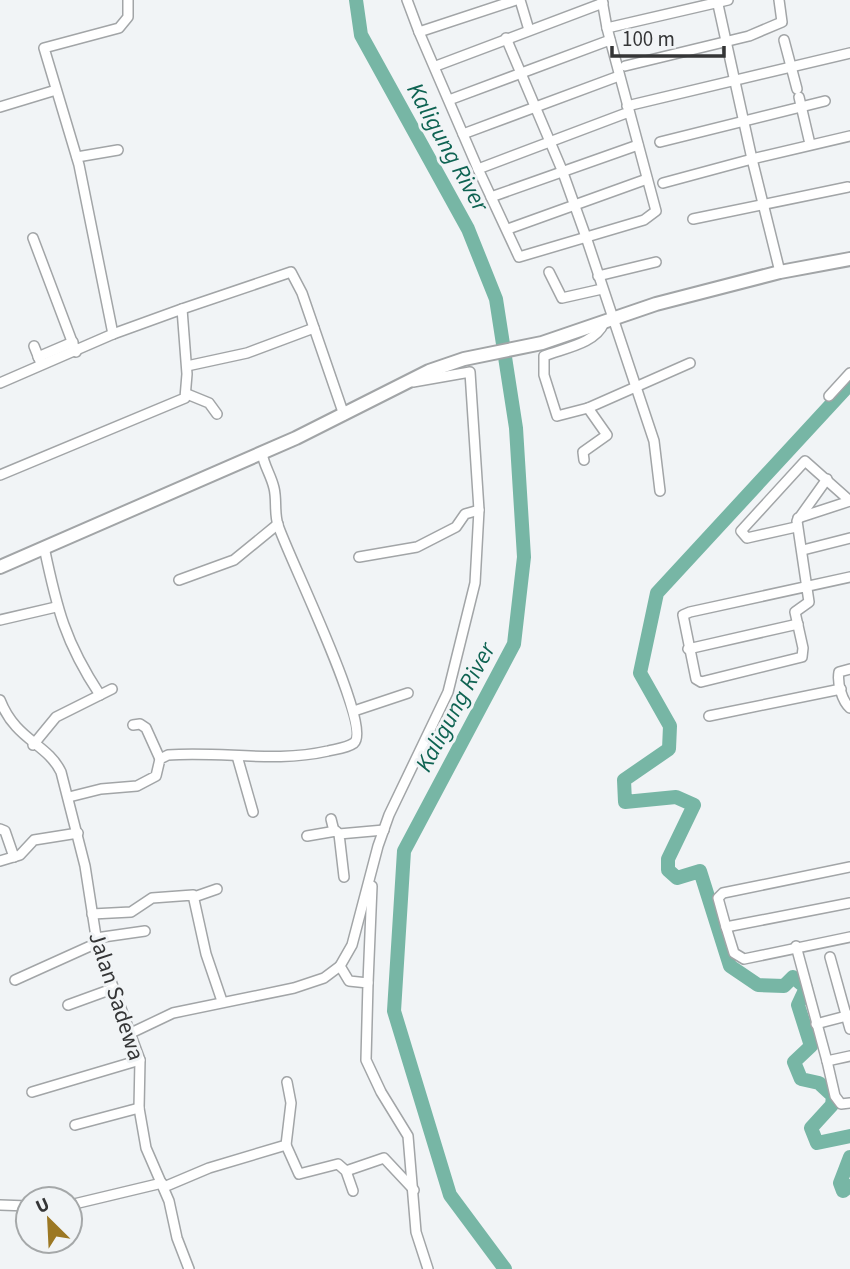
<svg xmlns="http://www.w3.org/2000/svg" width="850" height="1269" font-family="'Source Sans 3',sans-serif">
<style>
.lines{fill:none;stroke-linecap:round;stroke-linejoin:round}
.river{stroke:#77b6a5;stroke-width:14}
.minor-casing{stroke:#a2a5a7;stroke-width:12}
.secondary-casing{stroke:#a2a5a7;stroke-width:16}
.minor{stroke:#fff;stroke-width:9}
.secondary{stroke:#fff;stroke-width:12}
.labels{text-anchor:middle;stroke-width:6;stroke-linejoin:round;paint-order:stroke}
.street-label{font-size:23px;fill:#343536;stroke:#f1f4f6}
.water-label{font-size:24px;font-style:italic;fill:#0e6352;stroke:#f1f4f6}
</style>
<rect width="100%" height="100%" fill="#f1f4f6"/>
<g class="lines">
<g class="river">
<path d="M 356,0 L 361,35 L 468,229 L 496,299 L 516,428 L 524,557 L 514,644 L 404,851 L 394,1011 L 450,1195 L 505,1269"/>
<path d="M 850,384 L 657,593 L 640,673 L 670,726 L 669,749 L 624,780 L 625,802 L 676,797 L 694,805 L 668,859 L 668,870 L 677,878 L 700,871 L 730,966 L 758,985 L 784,986 L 793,977 L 806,988 L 798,1005 L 811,1046 L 794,1062 L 801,1079 L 819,1083 L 833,1096 L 832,1105 L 811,1128 L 817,1143 L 850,1136"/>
<path d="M 850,1157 L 840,1183 L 843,1191 L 850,1186"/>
</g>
<g class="minor-casing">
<g id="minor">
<path d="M 407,0 L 419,32"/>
<path d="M 520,0 L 529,30"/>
<path d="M 602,0 L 607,28 L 728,0"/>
<path d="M 717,0 L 752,159 L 850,136"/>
<path d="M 607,28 L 656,211 L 644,220 L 519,257 L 478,169 L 629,112"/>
<path d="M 506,38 L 562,170 L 586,237 L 654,441 L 660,491"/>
<path d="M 784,40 L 797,89"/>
<path d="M 436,66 L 603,3"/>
<path d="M 625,66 L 749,36 L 782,22 L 779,0"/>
<path d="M 799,97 L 810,144"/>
<path d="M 449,100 L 610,40"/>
<path d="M 627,106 L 850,53"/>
<path d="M 0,107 L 56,90"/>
<path d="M 463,134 L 619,76"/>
<path d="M 660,142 L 825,101"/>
<path d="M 77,157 L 118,150"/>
<path d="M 478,169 L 419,32 L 516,0"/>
<path d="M 663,183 L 752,159 L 780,272"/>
<path d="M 491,197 L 638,145"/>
<path d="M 693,219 L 848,187"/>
<path d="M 508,229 L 647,179"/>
<path d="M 33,238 L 76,352"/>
<path d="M 549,272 L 562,298 L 602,289"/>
<path d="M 598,276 L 656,262"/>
<path d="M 182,309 L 291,272 L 302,293 L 344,415"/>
<path d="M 604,323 C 595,344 564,348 544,356 L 544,375 L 557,416 L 588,408 L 690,363"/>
<path d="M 34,346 L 40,361"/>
<path d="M 38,357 L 73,342"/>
<path d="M 187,366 L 247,353 L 314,328"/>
<path d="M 0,383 L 113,334 L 79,165 L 44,48 L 119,28 L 128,17 L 128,0"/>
<path d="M 187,394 L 209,403 L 217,414"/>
<path d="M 829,396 L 850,373"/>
<path d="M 584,460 L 583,452 L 607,435 L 588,408"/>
<path d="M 0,475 L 185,398 L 187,374 L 182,309 L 113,334"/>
<path d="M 827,479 L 797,521 L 809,602 L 795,612 L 803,648 L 802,657 L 701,682 L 696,679 L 683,615 L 690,612 L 850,577"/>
<path d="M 798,518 L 850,501"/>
<path d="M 796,527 L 747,538 L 741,531 L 805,461 L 850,501"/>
<path d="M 44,547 C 57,609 65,642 100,695"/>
<path d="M 803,550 L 850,538"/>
<path d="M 359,557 L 417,547 L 456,527 L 465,514 L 479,510"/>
<path d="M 179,580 L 234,560 L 278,524"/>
<path d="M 0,620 L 56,607"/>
<path d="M 688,649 L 798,624"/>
<path d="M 850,669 L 839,672 C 837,683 842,701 850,708"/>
<path d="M 0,700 C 16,741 47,743 61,772 L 85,866 L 97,943 L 140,1060 L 139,1108 L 146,1148 L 169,1201 L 177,1238 L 189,1269"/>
<path d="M 354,711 L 408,693"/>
<path d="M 709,716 L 841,689"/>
<path d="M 133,725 L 140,724 L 146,728 L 160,759"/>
<path d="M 33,745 L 56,717 L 112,689"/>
<path d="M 237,756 L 253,812"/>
<path d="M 69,797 L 101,789 L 137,786 L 156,776 L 160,759 L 168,755 C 223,751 275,763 328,751 C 336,749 347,748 354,743 C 373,727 287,554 278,525 C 274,513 277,500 274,488 C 271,475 264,466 262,453"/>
<path d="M 331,819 L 334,831"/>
<path d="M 0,829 L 5,831 L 14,857"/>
<path d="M 307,836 L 336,831 L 339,834"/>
<path d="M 0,861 L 20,855 L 34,840 L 78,833"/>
<path d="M 850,867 L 723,893 L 718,898 L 726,927 L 850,903"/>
<path d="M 344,877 L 339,834 L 384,830"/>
<path d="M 194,897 L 217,889"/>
<path d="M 92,914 L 131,912 L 152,898 L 193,895 L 206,954 L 222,1001"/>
<path d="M 726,927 L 734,953 L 744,959 L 850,937"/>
<path d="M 96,938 L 145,931"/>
<path d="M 796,946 L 827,1061 L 850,1056"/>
<path d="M 830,957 L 850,1029"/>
<path d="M 340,966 L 349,981 L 368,983 L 366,1060 L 381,1092 L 408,1136 L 416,1232 L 428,1269"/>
<path d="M 15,980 L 97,943"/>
<path d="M 368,983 L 372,886"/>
<path d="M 68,1005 L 112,989"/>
<path d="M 816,1024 L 850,1015"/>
<path d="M 131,1033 L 173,1013 L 294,988 L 324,978 L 340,966 L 352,945 L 378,846 L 389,815 L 448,692 L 475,583 L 479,510 L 470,372 L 413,382"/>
<path d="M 827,1061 L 835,1096 L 841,1104 L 850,1103"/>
<path d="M 32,1092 L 140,1060"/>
<path d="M 75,1125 L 139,1108"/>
<path d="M 286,1145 L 299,1174 L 338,1164 L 346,1171 L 353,1191"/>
<path d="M 346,1171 L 384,1158 L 414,1190"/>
<path d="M 164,1187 L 209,1168 L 286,1145 L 291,1103 L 287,1082"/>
<path d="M 0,1205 L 28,1206"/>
<path d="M 70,1205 L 162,1183"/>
</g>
</g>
<g class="secondary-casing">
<path id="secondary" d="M 0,567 L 296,438 L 429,371 L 464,359 L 542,343 L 656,304 L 780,272 L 850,259"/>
</g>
<use href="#minor" class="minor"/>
<use href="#secondary" class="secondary"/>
</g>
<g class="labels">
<g class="street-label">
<text transform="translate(117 996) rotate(72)" y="8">Jalan Sadewa</text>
</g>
<g class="water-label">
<text transform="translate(448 147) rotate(61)" y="8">Kaligung River</text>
<text transform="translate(455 707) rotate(-62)" y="8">Kaligung River</text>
</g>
</g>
<g transform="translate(49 1220) rotate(336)"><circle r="33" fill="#f1f4f6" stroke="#a5a8a9" stroke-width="2"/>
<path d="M0-5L12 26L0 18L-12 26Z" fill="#9c7824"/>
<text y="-10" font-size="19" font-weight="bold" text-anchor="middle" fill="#343536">U</text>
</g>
<path d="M612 46v10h112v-10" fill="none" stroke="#343536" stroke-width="3.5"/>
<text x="622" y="46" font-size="21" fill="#343536" stroke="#f1f4f6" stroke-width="5" paint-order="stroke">100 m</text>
</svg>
